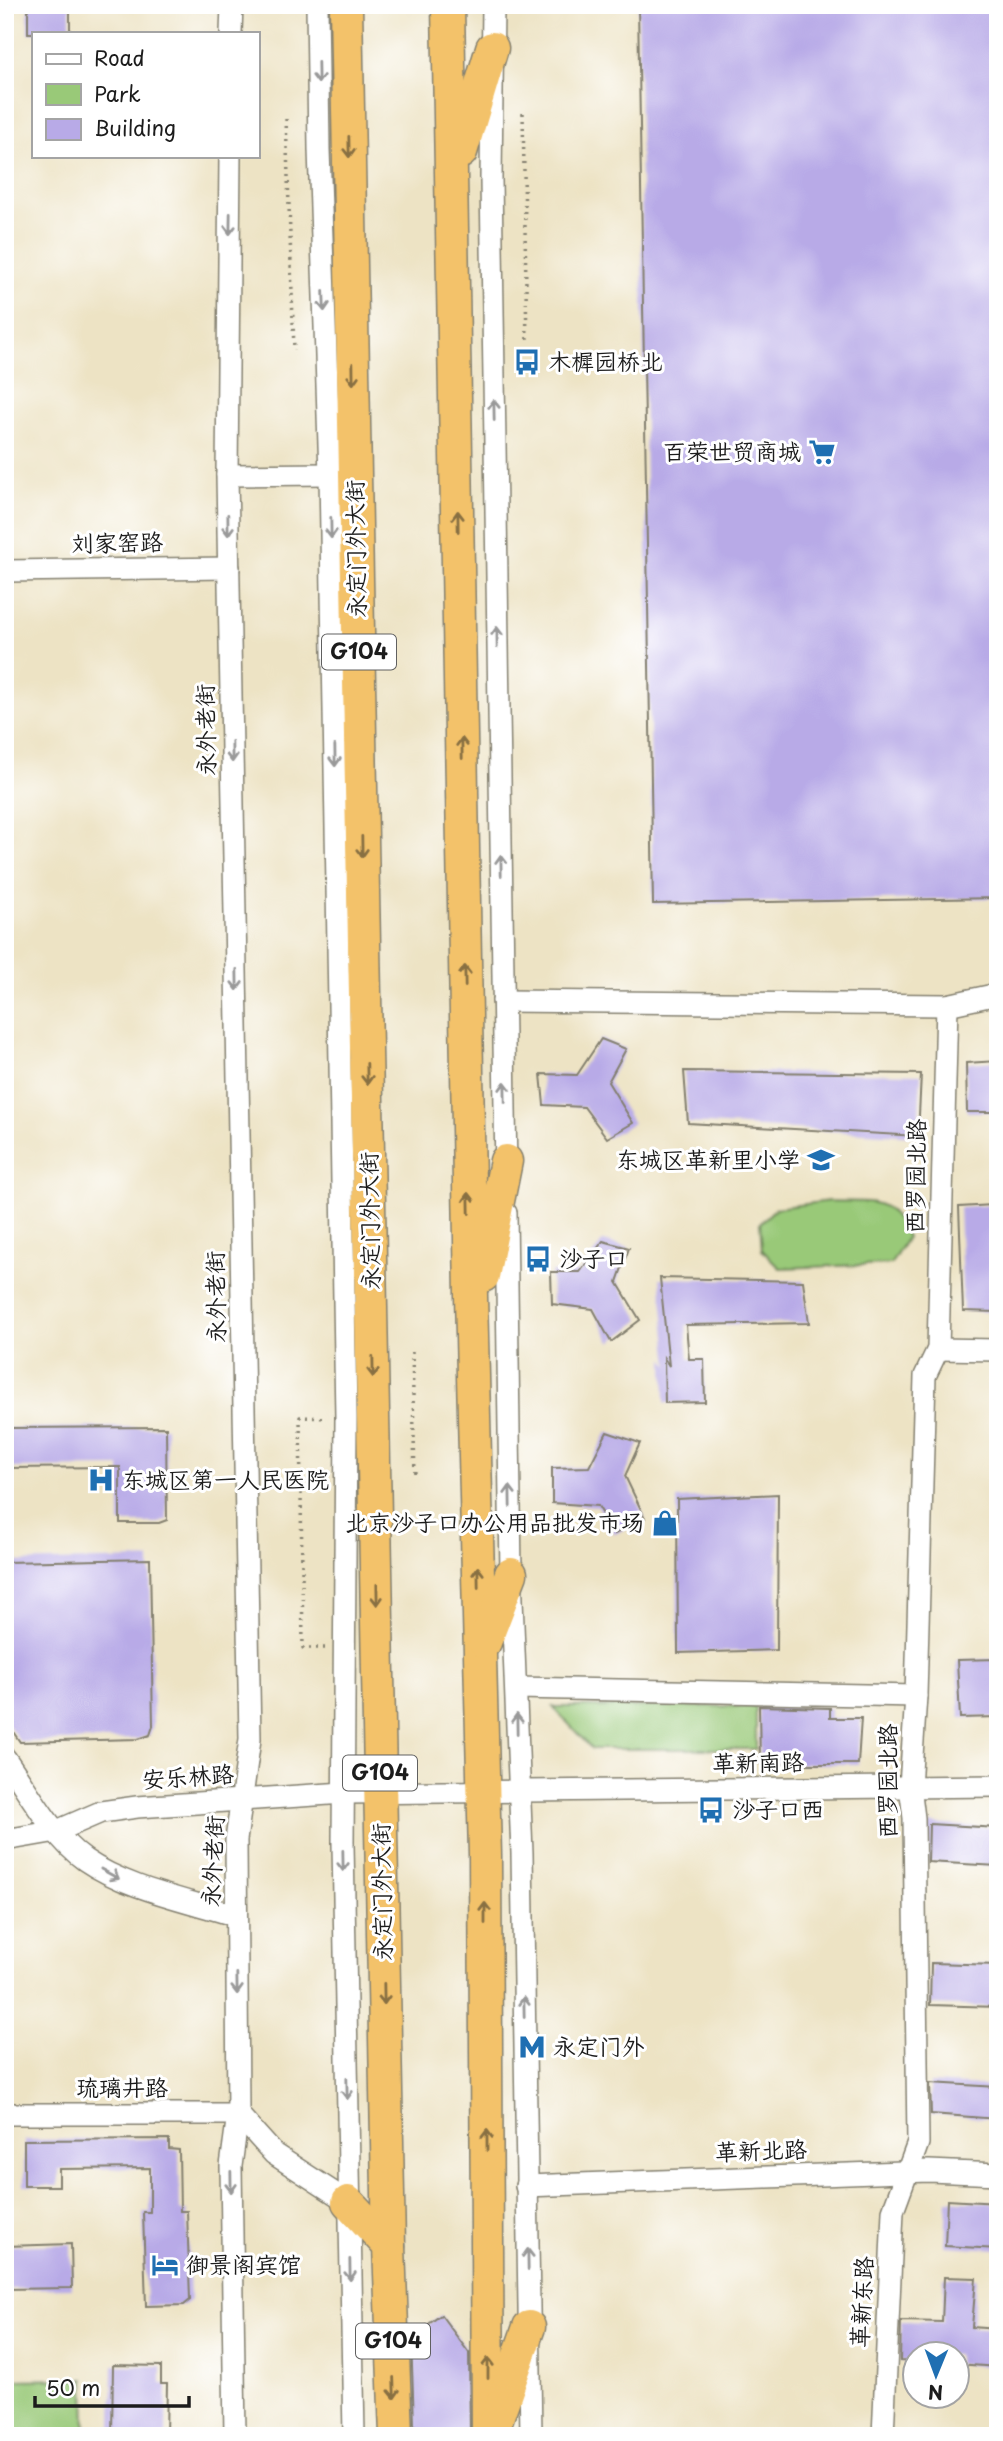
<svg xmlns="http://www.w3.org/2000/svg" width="1003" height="2441" font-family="'Playpen Sans','LXGW WenKai TC',sans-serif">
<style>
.green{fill:#99c978;stroke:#5a724a;stroke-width:2}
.building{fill:#b8aae7}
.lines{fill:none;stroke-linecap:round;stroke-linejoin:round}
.minor-casing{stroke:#848070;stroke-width:24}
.highway-casing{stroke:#848070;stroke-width:35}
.path{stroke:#848070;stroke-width:3.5;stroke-dasharray:2 5;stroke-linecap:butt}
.minor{stroke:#fff;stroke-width:21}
.highway{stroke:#f3c26a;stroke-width:32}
.oneway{stroke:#999}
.oneway2{stroke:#886f43}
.labels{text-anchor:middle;stroke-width:6;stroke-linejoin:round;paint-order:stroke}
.shield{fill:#fff;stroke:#606060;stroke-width:2}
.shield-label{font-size:21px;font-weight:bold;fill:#1c1c1c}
.poi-label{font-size:23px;fill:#1c1c1c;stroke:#fff;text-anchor:start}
.street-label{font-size:23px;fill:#1c1c1c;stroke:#fff}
</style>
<rect width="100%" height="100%" fill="#fff"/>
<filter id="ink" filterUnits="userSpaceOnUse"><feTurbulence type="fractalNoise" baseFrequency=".0143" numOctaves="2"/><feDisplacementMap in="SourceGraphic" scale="14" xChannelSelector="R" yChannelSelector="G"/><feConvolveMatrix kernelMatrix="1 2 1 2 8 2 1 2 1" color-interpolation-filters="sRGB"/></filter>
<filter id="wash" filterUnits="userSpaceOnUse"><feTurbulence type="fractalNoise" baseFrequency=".00686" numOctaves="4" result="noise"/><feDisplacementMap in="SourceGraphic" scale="28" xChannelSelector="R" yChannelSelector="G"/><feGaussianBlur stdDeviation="1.57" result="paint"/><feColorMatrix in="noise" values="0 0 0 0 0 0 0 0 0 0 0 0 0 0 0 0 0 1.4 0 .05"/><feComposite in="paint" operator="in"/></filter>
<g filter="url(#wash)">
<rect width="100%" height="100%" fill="#ede3c4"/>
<g class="green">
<path d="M 829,1201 C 871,1203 888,1194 907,1237 L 891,1264 L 780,1268 L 762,1250 L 760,1223 L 776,1208 Z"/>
<path d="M 756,1706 L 756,1749 L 592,1749 L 553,1707 Z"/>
<path d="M 85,2379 L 86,2436 L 5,2436 L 5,2380 Z"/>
</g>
<g id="blocks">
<g class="building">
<rect x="28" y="5" width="42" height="28"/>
<path d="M 638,5 L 998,5 L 998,898 L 653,904 Z"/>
<path d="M 601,1039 L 626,1049 L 608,1082 L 633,1123 L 607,1138 L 584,1107 L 544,1105 L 541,1074 L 577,1075 Z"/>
<path d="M 998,1061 L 998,1112 L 967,1112 L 966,1063 Z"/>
<path d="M 684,1071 L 921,1074 L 918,1136 L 688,1123 Z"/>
<path d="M 993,1205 L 998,1234 L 998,1312 L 963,1311 L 959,1207 Z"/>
<path d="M 603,1241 L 629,1248 L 617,1282 L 640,1320 L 611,1342 L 593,1309 L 552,1304 L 551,1272 L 580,1272 Z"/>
<path d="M 660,1278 L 803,1281 L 809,1323 L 686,1325 L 689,1359 L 704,1359 L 705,1402 L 665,1403 L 664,1358 L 669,1366 Z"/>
<path d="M 166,1427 L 167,1520 L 159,1523 L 120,1523 L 120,1467 L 5,1468 L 5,1428 Z"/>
<path d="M 607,1432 L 640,1443 L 625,1476 L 645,1518 L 615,1534 L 598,1506 L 552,1503 L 552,1468 L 589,1467 Z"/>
<path d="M 778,1494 L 777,1650 L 678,1653 L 677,1499 Z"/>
<path d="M 150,1559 L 153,1726 L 150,1735 L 138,1739 L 20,1742 L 5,1720 L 5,1562 Z"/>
<path d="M 998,1659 L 998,1717 L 960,1718 L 957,1660 Z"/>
<path d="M 759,1706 L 830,1708 L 830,1718 L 861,1718 L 858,1764 L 760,1764 Z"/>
<path d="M 929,1824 L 998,1828 L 998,1866 L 928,1862 Z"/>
<path d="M 931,1963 L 998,1965 L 998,2007 L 930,2005 Z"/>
<path d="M 930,2083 L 998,2087 L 998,2119 L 931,2114 Z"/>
<path d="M 169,2139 L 169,2149 L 179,2150 L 180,2211 L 187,2211 L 190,2300 L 184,2305 L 146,2306 L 143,2212 L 150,2212 L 150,2168 L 59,2169 L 59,2186 L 24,2186 L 24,2140 Z"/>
<path d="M 947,2200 L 998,2203 L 998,2249 L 945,2246 Z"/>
<path d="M 71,2244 L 72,2288 L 5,2289 L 5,2246 Z"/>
<path d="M 944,2277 L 976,2278 L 972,2327 L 998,2329 L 998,2367 L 957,2364 L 957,2354 L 915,2354 L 915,2362 L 900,2361 L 901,2321 L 942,2322 Z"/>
<path d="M 441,2315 L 469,2353 L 470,2436 L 422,2436 L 414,2424 L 411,2337 Z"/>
<path d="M 113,2365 L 161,2366 L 161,2384 L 167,2384 L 166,2436 L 112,2436 Z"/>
</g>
</g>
</g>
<g filter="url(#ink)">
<use href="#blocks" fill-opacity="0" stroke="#848070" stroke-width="2"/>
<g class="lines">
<g class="minor-casing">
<g id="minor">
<path d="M 317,5 L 319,149 L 330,474 L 346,1418 L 343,1844 L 354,2436"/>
<path d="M 493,5 L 491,179 L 506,1174"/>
<path d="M 231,33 L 232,5"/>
<path d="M 230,156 L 227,475 L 250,1739 L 236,1840 L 238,2114 L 231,2166 L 235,2436"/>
<path d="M 227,475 L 330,474"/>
<path d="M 5,571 L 229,568"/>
<path d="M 503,1001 L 947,1005 L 998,994"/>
<path d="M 506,1213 L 511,1574 L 522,1853 L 531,2436"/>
<path d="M 938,1349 L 998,1350"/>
<path d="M 516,1688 L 916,1696"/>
<path d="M 5,1758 C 27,1789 53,1838 85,1860 C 127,1889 188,1900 236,1916"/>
<path d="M 5,1840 L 57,1831 L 101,1812 L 137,1807 L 344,1793 L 998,1786"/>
<path d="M 5,2114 L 238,2114"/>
<path d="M 238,2114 L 274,2154 L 348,2202"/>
<path d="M 526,2186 L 929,2171 L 998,2174"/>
<path d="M 883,2436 L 893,2211 L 918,2143 L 914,1818 L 910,1786 L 916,1696 L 925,1376 L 938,1349 L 947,1005"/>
</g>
</g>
<g class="highway-casing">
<g id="highway">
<path d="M 346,5 L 389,2246 L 396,2436"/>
<path d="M 448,5 L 471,1296 L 485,1855 L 488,2436"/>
<path d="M 461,152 L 492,48"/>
<path d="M 483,1276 L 506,1161"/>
<path d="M 485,1642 L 511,1574"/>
<path d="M 348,2202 L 389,2246"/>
<path d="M 496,2421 L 529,2327"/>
</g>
</g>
<g class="path">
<path d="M 523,113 L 527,344"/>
<path d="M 286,119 L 294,350"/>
<path d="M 412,1352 L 415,1477"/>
<path d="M 325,1648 L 303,1648 L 300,1417 L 326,1418"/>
</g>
<use href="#minor" class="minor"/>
<use href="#highway" class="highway"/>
</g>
<defs><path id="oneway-shaft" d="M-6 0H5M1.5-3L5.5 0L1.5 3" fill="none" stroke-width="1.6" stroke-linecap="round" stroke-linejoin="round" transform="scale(1.75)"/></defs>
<g class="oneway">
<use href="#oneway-shaft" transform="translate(318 73) rotate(89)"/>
<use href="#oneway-shaft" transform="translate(230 224) rotate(91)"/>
<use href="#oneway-shaft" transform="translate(324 301) rotate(88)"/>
<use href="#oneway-shaft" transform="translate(494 410) rotate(-91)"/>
<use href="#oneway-shaft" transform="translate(228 525) rotate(89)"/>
<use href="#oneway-shaft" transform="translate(331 528) rotate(89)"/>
<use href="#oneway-shaft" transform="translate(497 637) rotate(-91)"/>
<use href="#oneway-shaft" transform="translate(232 752) rotate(89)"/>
<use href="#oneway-shaft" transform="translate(335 756) rotate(89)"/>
<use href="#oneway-shaft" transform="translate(501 865) rotate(-91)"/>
<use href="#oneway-shaft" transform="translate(237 980) rotate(89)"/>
<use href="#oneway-shaft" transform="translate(505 1092) rotate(-91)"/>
<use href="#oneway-shaft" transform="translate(510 1496) rotate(-91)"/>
<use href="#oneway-shaft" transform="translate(517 1724) rotate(-91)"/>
<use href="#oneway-shaft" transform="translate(343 1861) rotate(89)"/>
<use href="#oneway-shaft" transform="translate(110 1874) rotate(29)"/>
<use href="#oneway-shaft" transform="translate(237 1984) rotate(89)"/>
<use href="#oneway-shaft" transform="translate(524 2007) rotate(-91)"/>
<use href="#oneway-shaft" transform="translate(347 2089) rotate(89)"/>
<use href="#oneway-shaft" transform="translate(231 2182) rotate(89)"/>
<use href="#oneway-shaft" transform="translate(528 2259) rotate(-91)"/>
<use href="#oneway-shaft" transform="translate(350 2270) rotate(89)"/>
</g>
<g class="oneway2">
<use href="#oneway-shaft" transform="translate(349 147) rotate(89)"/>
<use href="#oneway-shaft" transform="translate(353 374) rotate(89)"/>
<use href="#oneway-shaft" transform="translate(458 521) rotate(-91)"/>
<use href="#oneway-shaft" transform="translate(462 748) rotate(-91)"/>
<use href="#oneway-shaft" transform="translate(362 847) rotate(89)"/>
<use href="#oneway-shaft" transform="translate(465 976) rotate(-91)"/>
<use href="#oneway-shaft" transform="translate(367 1074) rotate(89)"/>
<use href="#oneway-shaft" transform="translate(469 1203) rotate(-91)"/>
<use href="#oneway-shaft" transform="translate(373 1367) rotate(89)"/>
<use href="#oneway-shaft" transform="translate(478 1577) rotate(-91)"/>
<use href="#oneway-shaft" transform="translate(377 1595) rotate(89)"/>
<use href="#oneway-shaft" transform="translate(485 1913) rotate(-90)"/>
<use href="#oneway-shaft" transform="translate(384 1994) rotate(89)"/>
<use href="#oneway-shaft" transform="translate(487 2140) rotate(-90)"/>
<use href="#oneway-shaft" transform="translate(488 2368) rotate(-90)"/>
<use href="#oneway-shaft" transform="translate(394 2388) rotate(88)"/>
</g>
</g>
<defs>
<g id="bus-bare" transform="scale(2.1)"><path d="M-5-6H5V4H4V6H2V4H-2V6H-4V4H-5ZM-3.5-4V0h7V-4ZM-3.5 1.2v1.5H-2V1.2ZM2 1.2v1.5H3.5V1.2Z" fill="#1f6fb2" stroke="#fff" stroke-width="2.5" paint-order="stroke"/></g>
<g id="supermarket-bare" transform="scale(2.1)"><path d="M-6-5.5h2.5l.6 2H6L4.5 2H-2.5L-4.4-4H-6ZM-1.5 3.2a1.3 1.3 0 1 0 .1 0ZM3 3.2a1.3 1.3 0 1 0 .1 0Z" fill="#1f6fb2" stroke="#fff" stroke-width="2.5" paint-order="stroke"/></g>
<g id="school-bare" transform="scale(2.1)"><path d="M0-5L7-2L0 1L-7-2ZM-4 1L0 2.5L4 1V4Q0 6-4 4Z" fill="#1f6fb2" stroke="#fff" stroke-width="2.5" paint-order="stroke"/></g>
<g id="hospital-bare" transform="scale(2.1)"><path d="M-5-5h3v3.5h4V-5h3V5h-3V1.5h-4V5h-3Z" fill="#1f6fb2" stroke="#fff" stroke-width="2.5" paint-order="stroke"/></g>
<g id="shop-bare" transform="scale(2.1)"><path d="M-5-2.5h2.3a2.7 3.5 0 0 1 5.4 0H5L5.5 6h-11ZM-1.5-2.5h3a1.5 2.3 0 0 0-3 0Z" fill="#1f6fb2" stroke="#fff" stroke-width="2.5" paint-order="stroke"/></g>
<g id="metro-bare" transform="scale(2.1)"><path d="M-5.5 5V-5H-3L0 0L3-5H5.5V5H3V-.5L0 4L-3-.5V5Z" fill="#1f6fb2" stroke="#fff" stroke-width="2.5" paint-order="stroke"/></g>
<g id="hotel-bare" transform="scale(2.1)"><path d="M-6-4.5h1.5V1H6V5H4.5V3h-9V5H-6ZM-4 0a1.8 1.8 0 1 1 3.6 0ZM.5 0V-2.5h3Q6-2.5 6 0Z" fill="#1f6fb2" stroke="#fff" stroke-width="2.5" paint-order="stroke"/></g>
</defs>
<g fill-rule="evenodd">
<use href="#bus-bare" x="527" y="362"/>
<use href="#supermarket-bare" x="822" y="452"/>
<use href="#school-bare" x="821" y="1160"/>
<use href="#bus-bare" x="538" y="1259"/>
<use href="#hospital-bare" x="101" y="1480"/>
<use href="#shop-bare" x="665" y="1523"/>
<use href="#bus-bare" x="711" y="1810"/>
<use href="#metro-bare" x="532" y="2047"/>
<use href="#hotel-bare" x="165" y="2265"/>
</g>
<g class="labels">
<g class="shield">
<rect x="322" y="634.5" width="74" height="35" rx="5"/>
<rect x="343" y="1755.5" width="74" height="35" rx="5"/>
<rect x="356" y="2323.5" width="74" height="35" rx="5"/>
</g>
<g class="shield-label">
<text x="359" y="659">G104</text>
<text x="380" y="1780">G104</text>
<text x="393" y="2348">G104</text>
</g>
<g class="poi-label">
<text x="548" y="370">木樨园桥北</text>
<text x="801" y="460" text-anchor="end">百荣世贸商城</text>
<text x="800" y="1168" text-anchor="end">东城区革新里小学</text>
<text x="559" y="1267">沙子口</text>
<text x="122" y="1488">东城区第一人民医院</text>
<text x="644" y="1531" text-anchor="end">北京沙子口办公用品批发市场</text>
<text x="732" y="1818">沙子口西</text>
<text x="553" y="2055">永定门外</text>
<text x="186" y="2273">御景阁宾馆</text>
</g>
<g class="street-label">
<text transform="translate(117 543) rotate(-1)" y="8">刘家窑路</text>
<text transform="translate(356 549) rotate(-91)" y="8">永定门外大街</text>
<text transform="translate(206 730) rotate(-91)" y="8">永外老街</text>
<text transform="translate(916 1176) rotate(-89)" y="8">西罗园北路</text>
<text transform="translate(370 1221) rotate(-91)" y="8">永定门外大街</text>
<text transform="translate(216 1297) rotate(-91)" y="8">永外老街</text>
<text transform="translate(758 1763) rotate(-1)" y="8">革新南路</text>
<text transform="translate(188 1777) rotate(-4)" y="8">安乐林路</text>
<text transform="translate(888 1781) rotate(-90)" y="8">西罗园北路</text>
<text transform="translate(213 1861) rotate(-87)" y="8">永外老街</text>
<text transform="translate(382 1892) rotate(-91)" y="8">永定门外大街</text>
<text x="122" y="2096">琉璃井路</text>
<text transform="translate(761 2151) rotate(-2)" y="8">革新北路</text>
<text transform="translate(862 2302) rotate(-87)" y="8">革新东路</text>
</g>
</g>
<rect width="1003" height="2441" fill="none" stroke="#fff" stroke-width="28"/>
<rect x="32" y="32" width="228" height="126" fill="#ffffff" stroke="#a4a4a4" stroke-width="2"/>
<rect x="46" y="54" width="35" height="10" fill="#ffffff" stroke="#a4a4a4" stroke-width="2"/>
<text x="94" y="66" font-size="21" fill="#1c1c1c">Road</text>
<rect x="46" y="84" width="35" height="21" fill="#99c978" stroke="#a4a4a4" stroke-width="2"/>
<text x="94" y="102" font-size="21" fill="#1c1c1c">Park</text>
<rect x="46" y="119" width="35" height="21" fill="#b8aae7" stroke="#a4a4a4" stroke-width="2"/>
<text x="94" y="136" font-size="21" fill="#1c1c1c">Building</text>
<g transform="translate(936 2375) rotate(181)"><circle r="33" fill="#ffffff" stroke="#a4a4a4" stroke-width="2"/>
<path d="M0-5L12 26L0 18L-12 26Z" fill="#1f6fb2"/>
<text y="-10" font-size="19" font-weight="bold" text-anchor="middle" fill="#1c1c1c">N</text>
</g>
<path d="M35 2396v10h154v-10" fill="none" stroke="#1c1c1c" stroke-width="3.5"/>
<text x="46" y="2396" font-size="21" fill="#1c1c1c" stroke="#ffffff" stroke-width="5" paint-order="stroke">50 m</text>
</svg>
